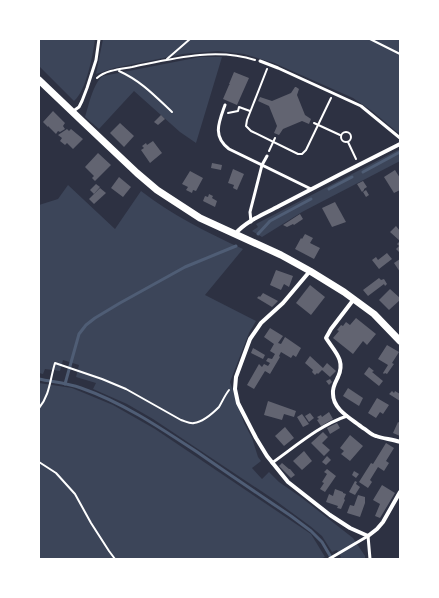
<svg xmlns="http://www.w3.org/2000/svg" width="439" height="598" font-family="Overpass,sans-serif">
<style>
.green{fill:#3c4559}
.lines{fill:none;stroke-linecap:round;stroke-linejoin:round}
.stream{stroke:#4f5d75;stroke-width:3}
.building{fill:#626471}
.path{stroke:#fff;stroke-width:2}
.service{stroke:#fff;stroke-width:3}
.minor{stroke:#fff;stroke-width:4}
.tertiary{stroke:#fff;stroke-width:7}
</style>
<rect width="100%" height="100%" fill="#2d3142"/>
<g class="green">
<path d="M 39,39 L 95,39 C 93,55 86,91 74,101 L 39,66 Z"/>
<path d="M 103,39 L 400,39 L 400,133 L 397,132 L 372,111 L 353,98 L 274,63 L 244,54 L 218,51 L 183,54 L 114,68 L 96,74 Z"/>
<path d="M 200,57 L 222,57 L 196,143 L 180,132 L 134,91 L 99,129 L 85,117 C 89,105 93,83 103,76 Z"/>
<path d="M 398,150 L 400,150 L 400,161 L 302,212 L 262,237 L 252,231 L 258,227 L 256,224 Z"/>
<path d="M 68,185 L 115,229 L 141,191 C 172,215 208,233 243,249 L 205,295 L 256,321 L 249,333 L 230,382 L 244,423 L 252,438 L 258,457 L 261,461 L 252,468 L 262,479 L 269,472 L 279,482 L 302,498 L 344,531 L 353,538 L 365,556 L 365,559 L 338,559 L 341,557 L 337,550 L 332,552 L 322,536 L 310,526 L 276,501 L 153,419 L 127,404 L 93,389 L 96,383 L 76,377 L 79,365 L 63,360 L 60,371 L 45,369 L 43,374 L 39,373 L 39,205 L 58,199 Z"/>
<path d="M 39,383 L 72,388 L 113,405 L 155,429 L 311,534 L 325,557 L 320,559 L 39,559 Z"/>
</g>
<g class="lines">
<g class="stream">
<path d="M 363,172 L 400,152"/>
<path d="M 329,189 L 352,177"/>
<path d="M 258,234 L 270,221 L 311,199"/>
<path d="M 39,379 C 53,382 67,383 81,388 C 124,403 162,429 200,454 C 230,475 260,495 291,516 L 311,531 L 322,542 L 332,559"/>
<path d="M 65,384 L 79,334 L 86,325 L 95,318 L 120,303 L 185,267 L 236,246"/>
</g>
</g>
<g class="building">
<path d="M 234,72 L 249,78 L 237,105 L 223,99 L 229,85 L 230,84 L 229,84 Z"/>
<path d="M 296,87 L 299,89 L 297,95 L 305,115 L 311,119 L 309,124 L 302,121 L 283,129 L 279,135 L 274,133 L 277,126 L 269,106 L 258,101 L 260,97 L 272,101 L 291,93 L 295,87 Z"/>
<path d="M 53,111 L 65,123 L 63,126 L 65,129 L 60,132 L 58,131 L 56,134 L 48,126 L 48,127 L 43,122 Z"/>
<path d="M 161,115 L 165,119 L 158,125 L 154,122 Z"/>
<path d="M 120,123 L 134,136 L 124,147 L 110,133 Z"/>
<path d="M 67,129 L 69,131 L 71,129 L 83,139 L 73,149 L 67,143 L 65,145 L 60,141 L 62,138 L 58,135 Z"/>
<path d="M 153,141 L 162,153 L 150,163 L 141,150 L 144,148 L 142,146 L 146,143 L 147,145 Z"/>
<path d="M 98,153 L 111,165 L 95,181 L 92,178 L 94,176 L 85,167 Z"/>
<path d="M 212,163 L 222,165 L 221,170 L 211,168 Z"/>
<path d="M 233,169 L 244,174 L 237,190 L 233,188 L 234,185 L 228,183 Z"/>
<path d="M 395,170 L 400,178 L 400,190 L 394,193 L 384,177 Z"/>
<path d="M 190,171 L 203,178 L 196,191 L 193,190 L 192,193 L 186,190 L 188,187 L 182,184 Z"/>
<path d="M 119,177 L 131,187 L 123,197 L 111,188 Z"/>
<path d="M 363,181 L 367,187 L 364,189 L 364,190 L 362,192 L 357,184 Z"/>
<path d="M 96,184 L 100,187 L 94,194 L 90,190 Z"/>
<path d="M 100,188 L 106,193 L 94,204 L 89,199 Z"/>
<path d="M 366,190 L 369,195 L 366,197 L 363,192 Z"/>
<path d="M 209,194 L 213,196 L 212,198 L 217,201 L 215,207 L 203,201 L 205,196 L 208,197 Z"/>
<path d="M 335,202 L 346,222 L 332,227 L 322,208 Z"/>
<path d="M 300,214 L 303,219 L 294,225 L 293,224 L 287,227 L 283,225 Z"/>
<path d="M 396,226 L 400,231 L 400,253 L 396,249 L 399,246 L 397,244 L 400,241 L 390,232 Z"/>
<path d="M 305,234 L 313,238 L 310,243 L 320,248 L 314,259 L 295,249 L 301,238 L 302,239 Z"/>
<path d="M 387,253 L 392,259 L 379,269 L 372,260 L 376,257 L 378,260 Z"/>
<path d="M 400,259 L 400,272 L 394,263 Z"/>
<path d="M 276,270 L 293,276 L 289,287 L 284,284 L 281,290 L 270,285 Z"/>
<path d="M 379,278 L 381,280 L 384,279 L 387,284 L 385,286 L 384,284 L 368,296 L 363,290 Z"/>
<path d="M 310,285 L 325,297 L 311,315 L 296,303 Z"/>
<path d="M 390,289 L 400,298 L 400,300 L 389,310 L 379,300 Z"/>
<path d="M 263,293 L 278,301 L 272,307 L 257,298 L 259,296 L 260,297 Z"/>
<path d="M 356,318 L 376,334 L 367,345 L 363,341 L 353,354 L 333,338 L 339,331 L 337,330 L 341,325 L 343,326 L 346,322 L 350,325 Z"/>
<path d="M 270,328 L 283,336 L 278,343 L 281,344 L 285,337 L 301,348 L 296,357 L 293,355 L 291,358 L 281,352 L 279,356 L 280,357 L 270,374 L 265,371 L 254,389 L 247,385 L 259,364 L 262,367 L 264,364 L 268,366 L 270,363 L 266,361 L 268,358 L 272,359 L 275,354 L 270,351 L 274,344 L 264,337 Z"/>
<path d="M 387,345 L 399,352 L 392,363 L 394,364 L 387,374 L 385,373 L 384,374 L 383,373 L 388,365 L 378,359 Z"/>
<path d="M 253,348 L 265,355 L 263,359 L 251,353 Z"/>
<path d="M 310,356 L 323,368 L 327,363 L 336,371 L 330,377 L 322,370 L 318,374 L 317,373 L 315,375 L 312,372 L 313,370 L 305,363 Z"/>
<path d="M 369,367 L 374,371 L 372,372 L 383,381 L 379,386 L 364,374 Z"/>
<path d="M 330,379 L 332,382 L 329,385 L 326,381 Z"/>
<path d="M 348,388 L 363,398 L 359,406 L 343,396 Z"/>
<path d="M 392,391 L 394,393 L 395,391 L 400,394 L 400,401 L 389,394 Z"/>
<path d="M 377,398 L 389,405 L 383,414 L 380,412 L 376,418 L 368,413 Z"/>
<path d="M 268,401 L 296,411 L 294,417 L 284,414 L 282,420 L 264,415 Z"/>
<path d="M 329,412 L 333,419 L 321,426 L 317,420 L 319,419 L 317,417 L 321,415 L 322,417 Z"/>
<path d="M 310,413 L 314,418 L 309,422 L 305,416 Z"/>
<path d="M 302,414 L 309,424 L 303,427 L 297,417 Z"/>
<path d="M 398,422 L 400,423 L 400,436 L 393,433 Z"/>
<path d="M 337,423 L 340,428 L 330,434 L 327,428 Z"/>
<path d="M 285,427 L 294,438 L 284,446 L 275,436 Z"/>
<path d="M 323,432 L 328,437 L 322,443 L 330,450 L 324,456 L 311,443 Z"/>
<path d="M 350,435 L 363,446 L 350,461 L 341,454 L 344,451 L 340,448 Z"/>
<path d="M 386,443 L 394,448 L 386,461 L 389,463 L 384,471 L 378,467 L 370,480 L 372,482 L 368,488 L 359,482 L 371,463 L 373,464 Z"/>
<path d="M 304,451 L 312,461 L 302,470 L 293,461 Z"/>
<path d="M 327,456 L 331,460 L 326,465 L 322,462 Z"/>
<path d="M 282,463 L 289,469 L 290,469 L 295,475 L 291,478 L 279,466 Z"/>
<path d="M 327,469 L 336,476 L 325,492 L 320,489 L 324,483 L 322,482 L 327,474 L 324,472 Z"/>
<path d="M 354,471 L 359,474 L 356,478 L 352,475 Z"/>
<path d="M 355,481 L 357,482 L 356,484 L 360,487 L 355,495 L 349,492 Z"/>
<path d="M 382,485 L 395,493 L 380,518 L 375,516 L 380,504 L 373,500 Z"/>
<path d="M 335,489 L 343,492 L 343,493 L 346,494 L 344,499 L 345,500 L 341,509 L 337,508 L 338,506 L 326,502 L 329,494 L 333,496 Z"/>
<path d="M 358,495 L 365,497 L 365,503 L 360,517 L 347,513 L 350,505 L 354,506 Z"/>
</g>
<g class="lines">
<g class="path">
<path d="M 370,39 L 400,54"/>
<path d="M 167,59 L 190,39"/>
<path d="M 267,69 L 247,120 L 246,126 L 251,131 L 298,154 L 302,154 L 306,150 L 331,98"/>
<path d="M 119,71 C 141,81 154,95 172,112"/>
<path d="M 97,78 C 106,70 121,69 132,67 C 171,59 215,47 255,60"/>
<path d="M 228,113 L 238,111 L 239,107 L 250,111"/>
<path d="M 314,123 L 340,135"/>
<circle cx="346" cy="137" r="5"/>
<path d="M 348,142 L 356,159"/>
<path d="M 269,151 L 275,138"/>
<path d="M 39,408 C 50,395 50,379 55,363 L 102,379 L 126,389 L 181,420 C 185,421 190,424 194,423 C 203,422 213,413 219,407 C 222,402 225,395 229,390"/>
<path d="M 39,462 L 56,473 L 75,494 L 91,523 L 109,551 L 115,559"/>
</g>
<g class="service">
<path d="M 260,61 L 278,68 L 361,106 L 400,138"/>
<path d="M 225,105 C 219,122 212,136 229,149 L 311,189"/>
<path d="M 72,112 L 79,107 L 82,101 L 87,88 L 96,60 L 99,39"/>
<path d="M 251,222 L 250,212 L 262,165 L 267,156"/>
<path d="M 272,463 C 296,446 320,425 347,416"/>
<path d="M 329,559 L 368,536 L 370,559"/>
</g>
<g class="minor">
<path d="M 235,234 C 246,221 264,214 279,206 C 319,185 360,164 400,144"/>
<path d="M 310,271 L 283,303 L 261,323 L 250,339 L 236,377 L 235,389 L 238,403 L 256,438 L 267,456 L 288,482 L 330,515 L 350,528 L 368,536 L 377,529 L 383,522 L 400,492"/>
<path d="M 354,299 L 331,329 L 326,338 C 334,351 346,360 338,377 C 335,383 332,388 333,394 C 333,410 352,419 363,428 C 367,430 371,435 376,436 C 384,439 392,439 400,442"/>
</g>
<path class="tertiary" d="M 39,80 L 82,121 L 137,173 L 157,190 L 200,218 L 281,255 L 310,271 L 344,292 L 374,314 L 400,341"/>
</g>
<rect width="439" height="598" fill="none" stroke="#ffffff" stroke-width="80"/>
</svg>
